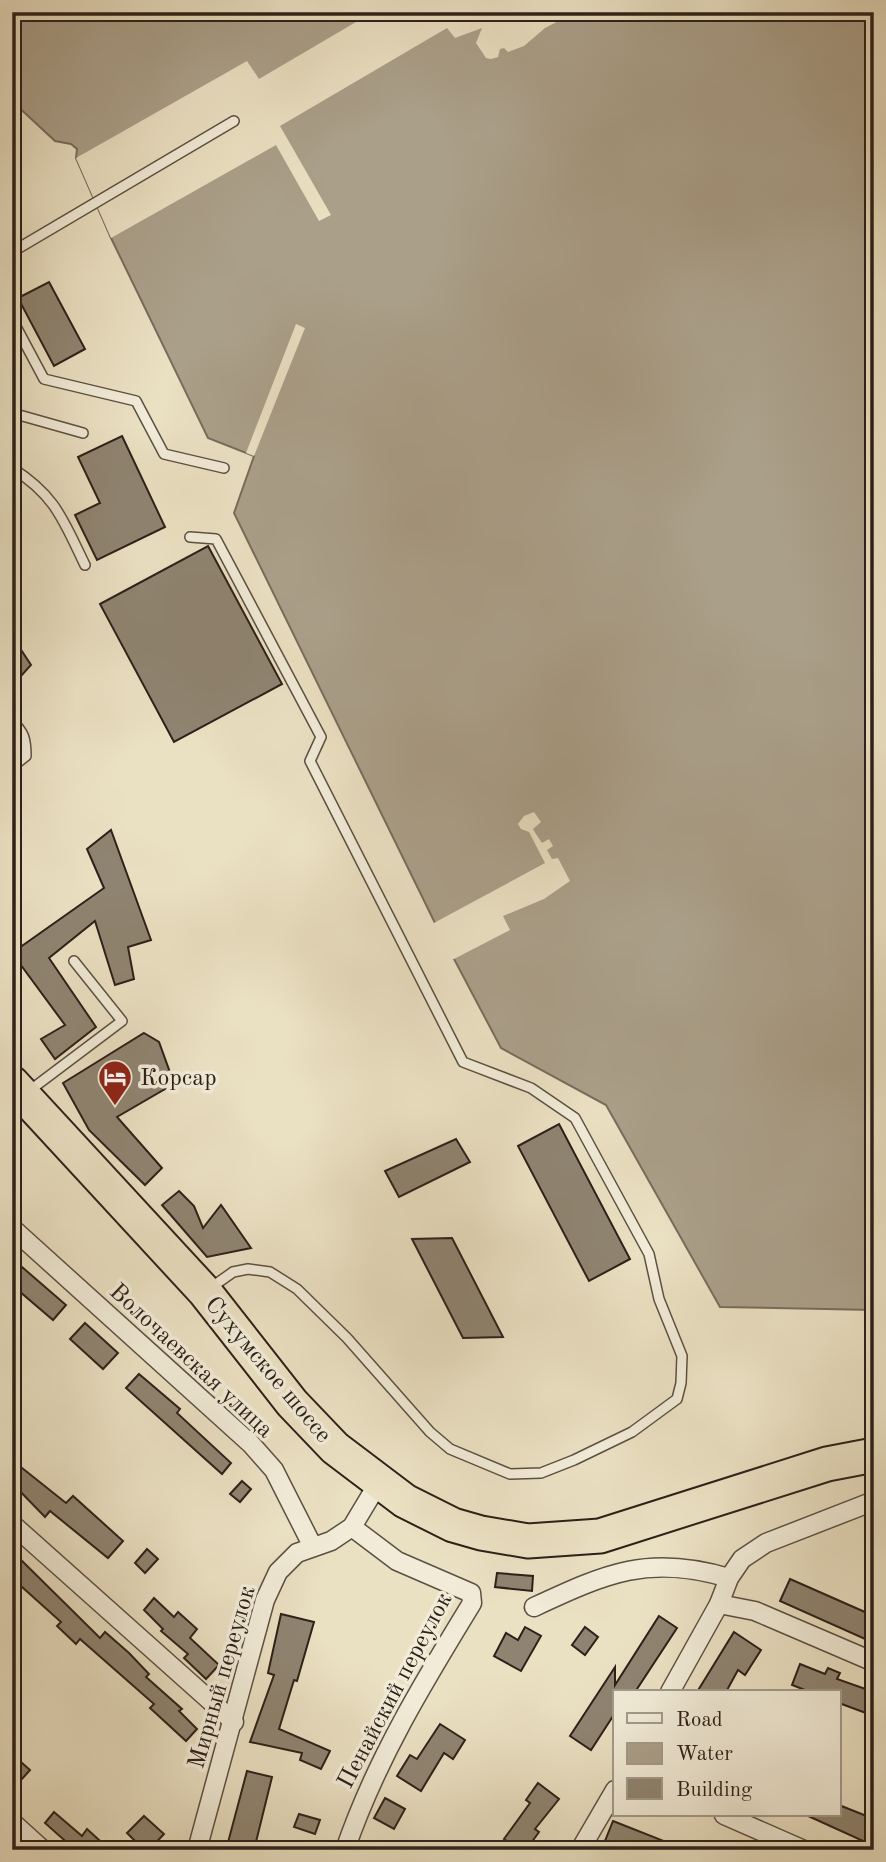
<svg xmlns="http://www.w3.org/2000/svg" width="886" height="1862" font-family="'Old Standard TT',serif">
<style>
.water{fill:#aa9f89;stroke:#786c5c;stroke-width:2}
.pier{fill:#eae0c2}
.building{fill:#8f8471;stroke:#2d2019;stroke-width:2}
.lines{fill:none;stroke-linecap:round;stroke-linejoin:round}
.lane-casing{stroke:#5c5043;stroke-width:12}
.street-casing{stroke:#5c5043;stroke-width:21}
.highway-casing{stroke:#2d2019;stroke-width:37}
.lane{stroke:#f1ebd7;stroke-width:9}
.street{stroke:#f1ebd7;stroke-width:18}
.highway{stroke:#eae0c2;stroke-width:33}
.labels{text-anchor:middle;stroke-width:7;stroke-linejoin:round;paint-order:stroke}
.poi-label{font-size:24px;fill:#2d2019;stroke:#f1ebd7;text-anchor:start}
.street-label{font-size:24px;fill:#2d2019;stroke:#f1ebd7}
</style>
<rect width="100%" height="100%" fill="#eae0c2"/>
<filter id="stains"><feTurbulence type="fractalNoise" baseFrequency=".00286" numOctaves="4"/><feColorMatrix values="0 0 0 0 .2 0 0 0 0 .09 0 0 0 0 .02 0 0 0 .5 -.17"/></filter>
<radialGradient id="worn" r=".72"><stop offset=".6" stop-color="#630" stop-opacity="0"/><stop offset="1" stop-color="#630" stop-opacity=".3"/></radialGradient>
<path class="water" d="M 12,12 L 874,12 L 874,1310 L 720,1307 L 606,1105 L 501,1048 L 434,921 L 234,513 L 254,456 L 208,438 L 111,238 L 76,158 L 77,149 L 71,144 L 55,141 L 12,101 L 18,90 L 12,85 Z"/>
<g class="pier">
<path d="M 373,12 L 576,12 L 545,28 L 524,46 L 508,52 L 504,48 L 500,49 L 498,57 L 491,59 L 486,58 L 476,43 L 482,28 L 455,38 L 447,28 L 280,126 L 331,215 L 319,221 L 276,145 L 111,238 L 76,158 L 247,61 L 259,79 Z"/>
<path d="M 296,324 L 305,328 L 254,456 L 246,453 Z"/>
<path d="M 534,812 L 541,822 L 533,829 L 536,834 L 542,843 L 549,839 L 553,846 L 547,850 L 552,859 L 558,858 L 570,881 L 544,899 L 503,916 L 510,930 L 452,960 L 432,924 L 545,863 L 529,832 L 521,829 L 518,824 L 524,816 Z"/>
</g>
<g class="building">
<path d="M 49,282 L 85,349 L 54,366 L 18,298 Z"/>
<path d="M 122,436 L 165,527 L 97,560 L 75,515 L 100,503 L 78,457 Z"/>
<path d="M 208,546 L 282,684 L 174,742 L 100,604 Z"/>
<path d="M 12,636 L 31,665 L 12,686 Z"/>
<path d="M 111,830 L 151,940 L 128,947 L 134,979 L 115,985 L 95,921 L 49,958 L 96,1027 L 55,1059 L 41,1039 L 65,1025 L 12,953 L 104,888 L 87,849 Z"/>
<path d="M 144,1033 L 159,1042 L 172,1078 L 165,1089 L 117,1117 L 162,1168 L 145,1185 L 89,1130 L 63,1083 Z"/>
<path d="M 559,1124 L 630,1259 L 589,1281 L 518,1146 Z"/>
<path d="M 456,1139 L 470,1162 L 399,1197 L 385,1171 Z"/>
<path d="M 179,1191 L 194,1206 L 203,1228 L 221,1205 L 251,1248 L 207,1257 L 162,1205 Z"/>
<path d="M 452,1238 L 503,1337 L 463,1338 L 412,1239 Z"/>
<path d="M 22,1267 L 66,1305 L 53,1320 L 12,1285 L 12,1278 Z"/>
<path d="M 85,1323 L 118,1353 L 103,1369 L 70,1339 Z"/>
<path d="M 139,1374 L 180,1409 L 177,1413 L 231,1463 L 222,1474 L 126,1388 Z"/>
<path d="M 12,1460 L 66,1503 L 73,1496 L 123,1541 L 108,1558 L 50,1511 L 45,1517 L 12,1483 Z"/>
<path d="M 242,1481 L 251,1489 L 240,1502 L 230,1494 Z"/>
<path d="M 147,1549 L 158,1559 L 145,1573 L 135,1563 Z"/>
<path d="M 12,1551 L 100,1638 L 105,1632 L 129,1653 L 149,1674 L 146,1677 L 182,1709 L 179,1711 L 197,1729 L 186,1741 L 150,1708 L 154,1704 L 80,1639 L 76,1644 L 57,1626 L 61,1622 L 12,1578 Z"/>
<path d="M 497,1573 L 533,1576 L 532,1591 L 495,1587 Z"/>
<path d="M 790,1579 L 874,1616 L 874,1643 L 780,1601 Z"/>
<path d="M 154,1598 L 174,1617 L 178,1612 L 197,1629 L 190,1638 L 219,1665 L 206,1679 L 184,1658 L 188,1654 L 161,1631 L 163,1629 L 144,1610 Z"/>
<path d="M 281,1614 L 314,1622 L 297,1681 L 294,1680 L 279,1729 L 330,1751 L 321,1769 L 300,1760 L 302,1753 L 250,1742 L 274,1675 L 268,1673 Z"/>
<path d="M 659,1616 L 677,1628 L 635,1692 L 615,1692 L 615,1713 L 591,1750 L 570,1736 L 615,1667 L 615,1685 Z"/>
<path d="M 525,1627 L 541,1636 L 521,1671 L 494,1656 L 506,1633 L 518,1640 Z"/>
<path d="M 585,1627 L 598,1637 L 585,1655 L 572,1645 Z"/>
<path d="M 734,1632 L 761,1650 L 745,1675 L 738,1670 L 726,1692 L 697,1692 Z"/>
<path d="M 800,1664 L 825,1674 L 828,1668 L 840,1673 L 837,1679 L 874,1692 L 874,1716 L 839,1703 L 839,1692 L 810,1692 L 792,1685 Z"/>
<path d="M 440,1724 L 465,1740 L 453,1759 L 444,1753 L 421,1791 L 397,1776 L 410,1755 L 417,1759 Z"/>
<path d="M 12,1754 L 30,1770 L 12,1790 Z"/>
<path d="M 247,1771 L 272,1777 L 254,1850 L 226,1850 Z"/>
<path d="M 538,1783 L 559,1799 L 535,1829 L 539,1832 L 526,1850 L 519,1850 L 504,1839 L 530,1803 L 526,1800 Z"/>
<path d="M 385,1798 L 405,1809 L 394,1829 L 374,1818 Z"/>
<path d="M 839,1805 L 874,1819 L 874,1846 L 806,1815 L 839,1815 Z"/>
<path d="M 54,1812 L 82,1836 L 87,1829 L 110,1850 L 69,1850 L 72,1847 L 45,1823 Z"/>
<path d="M 299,1814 L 320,1820 L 315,1834 L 294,1827 Z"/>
<path d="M 144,1816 L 164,1834 L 149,1850 L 144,1850 L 127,1833 Z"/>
<path d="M 613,1821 L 684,1849 L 683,1850 L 614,1850 L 603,1846 Z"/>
</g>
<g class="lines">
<g class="lane-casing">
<g id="lane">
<path d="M 12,252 L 234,121"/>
<path d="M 12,319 L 44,379 L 136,401 L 164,454 L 224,468"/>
<path d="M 12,413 L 83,433"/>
<path d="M 12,468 C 56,496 63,520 85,565"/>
<path d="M 190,537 L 216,539 L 321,737 L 310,761 L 463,1062 L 531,1088 L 575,1118 L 649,1254 L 659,1299 L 682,1356 L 681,1383 L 677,1399 L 632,1432 L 574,1460 L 541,1473 L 510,1474 L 450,1449 L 430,1432 L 347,1338 L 297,1289 L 270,1272 L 248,1269 L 233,1272 L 209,1289"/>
<path d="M 12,721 C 24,732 26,739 26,756 L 12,767"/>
<path d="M 29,1091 L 122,1021 L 74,961"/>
</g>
</g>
<g class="street-casing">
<g id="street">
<path d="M 12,1228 L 251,1444 L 274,1470 L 313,1547"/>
<path d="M 12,1524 L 234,1722"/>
<path d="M 719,1604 L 755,1611 L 874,1662"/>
<path d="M 534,1607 C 607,1573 649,1554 729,1578"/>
<path d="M 670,1692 L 719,1604 L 729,1578 L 742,1559 L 766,1543 L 874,1501"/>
<path d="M 724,1815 L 804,1850"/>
<path d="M 12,1822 L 43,1850"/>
<path d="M 197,1850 L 265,1600 L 278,1572 L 297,1553 L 331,1541 L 352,1527 L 379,1482"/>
<path d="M 345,1850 C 376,1760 423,1683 472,1603 L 471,1593 L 397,1561 L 352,1527"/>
<path d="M 580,1850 L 615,1790"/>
</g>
</g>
<g class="highway-casing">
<path id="highway" d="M 12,1083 L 205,1292 L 292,1403 L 335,1448 L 405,1501 L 453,1525 L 481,1533 L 528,1541 L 600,1536 L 827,1464 L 874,1455"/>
</g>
<use href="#lane" class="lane"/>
<use href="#street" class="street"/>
<use href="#highway" class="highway"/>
</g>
<defs>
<g id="hotel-pin" transform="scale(1.75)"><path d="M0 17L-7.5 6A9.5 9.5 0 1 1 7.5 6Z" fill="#8f2418" stroke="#f1ebd7"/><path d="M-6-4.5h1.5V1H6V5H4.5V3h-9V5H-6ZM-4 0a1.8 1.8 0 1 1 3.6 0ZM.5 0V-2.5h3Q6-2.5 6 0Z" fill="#fff"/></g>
</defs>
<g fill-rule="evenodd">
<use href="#hotel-pin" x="115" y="1077"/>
</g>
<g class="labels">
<g class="poi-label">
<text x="140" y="1085">Корсар</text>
</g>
<g class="street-label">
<text transform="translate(192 1360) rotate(43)" y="8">Волочаевская улица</text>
<text transform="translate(269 1369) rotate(50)" y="8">Сухумское шоссе</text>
<text transform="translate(221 1677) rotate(-74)" y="8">Мирный переулок</text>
<text transform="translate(394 1690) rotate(-62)" y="8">Пенайский переулок</text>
</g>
</g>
<rect width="886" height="1862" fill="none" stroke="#eae0c2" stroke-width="42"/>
<rect x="14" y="14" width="858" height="1834" fill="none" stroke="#2d2019" stroke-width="3.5"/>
<rect x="21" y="21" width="844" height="1820" fill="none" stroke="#2d2019" stroke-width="2"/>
<rect x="613" y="1690" width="228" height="126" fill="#f1ebd7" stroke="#a39a8b" stroke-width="2"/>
<rect x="627" y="1713" width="35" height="10" fill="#f1ebd7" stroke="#a39a8b" stroke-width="2"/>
<text x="676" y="1726" font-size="21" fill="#2d2019">Road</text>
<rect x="627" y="1743" width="35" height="21" fill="#aa9f89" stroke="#a39a8b" stroke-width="2"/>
<text x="676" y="1760" font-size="21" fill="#2d2019">Water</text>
<rect x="627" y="1778" width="35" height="21" fill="#8f8471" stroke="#a39a8b" stroke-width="2"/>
<text x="676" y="1796" font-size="21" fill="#2d2019">Building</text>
<rect width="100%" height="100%" filter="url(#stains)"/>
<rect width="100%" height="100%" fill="url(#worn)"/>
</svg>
